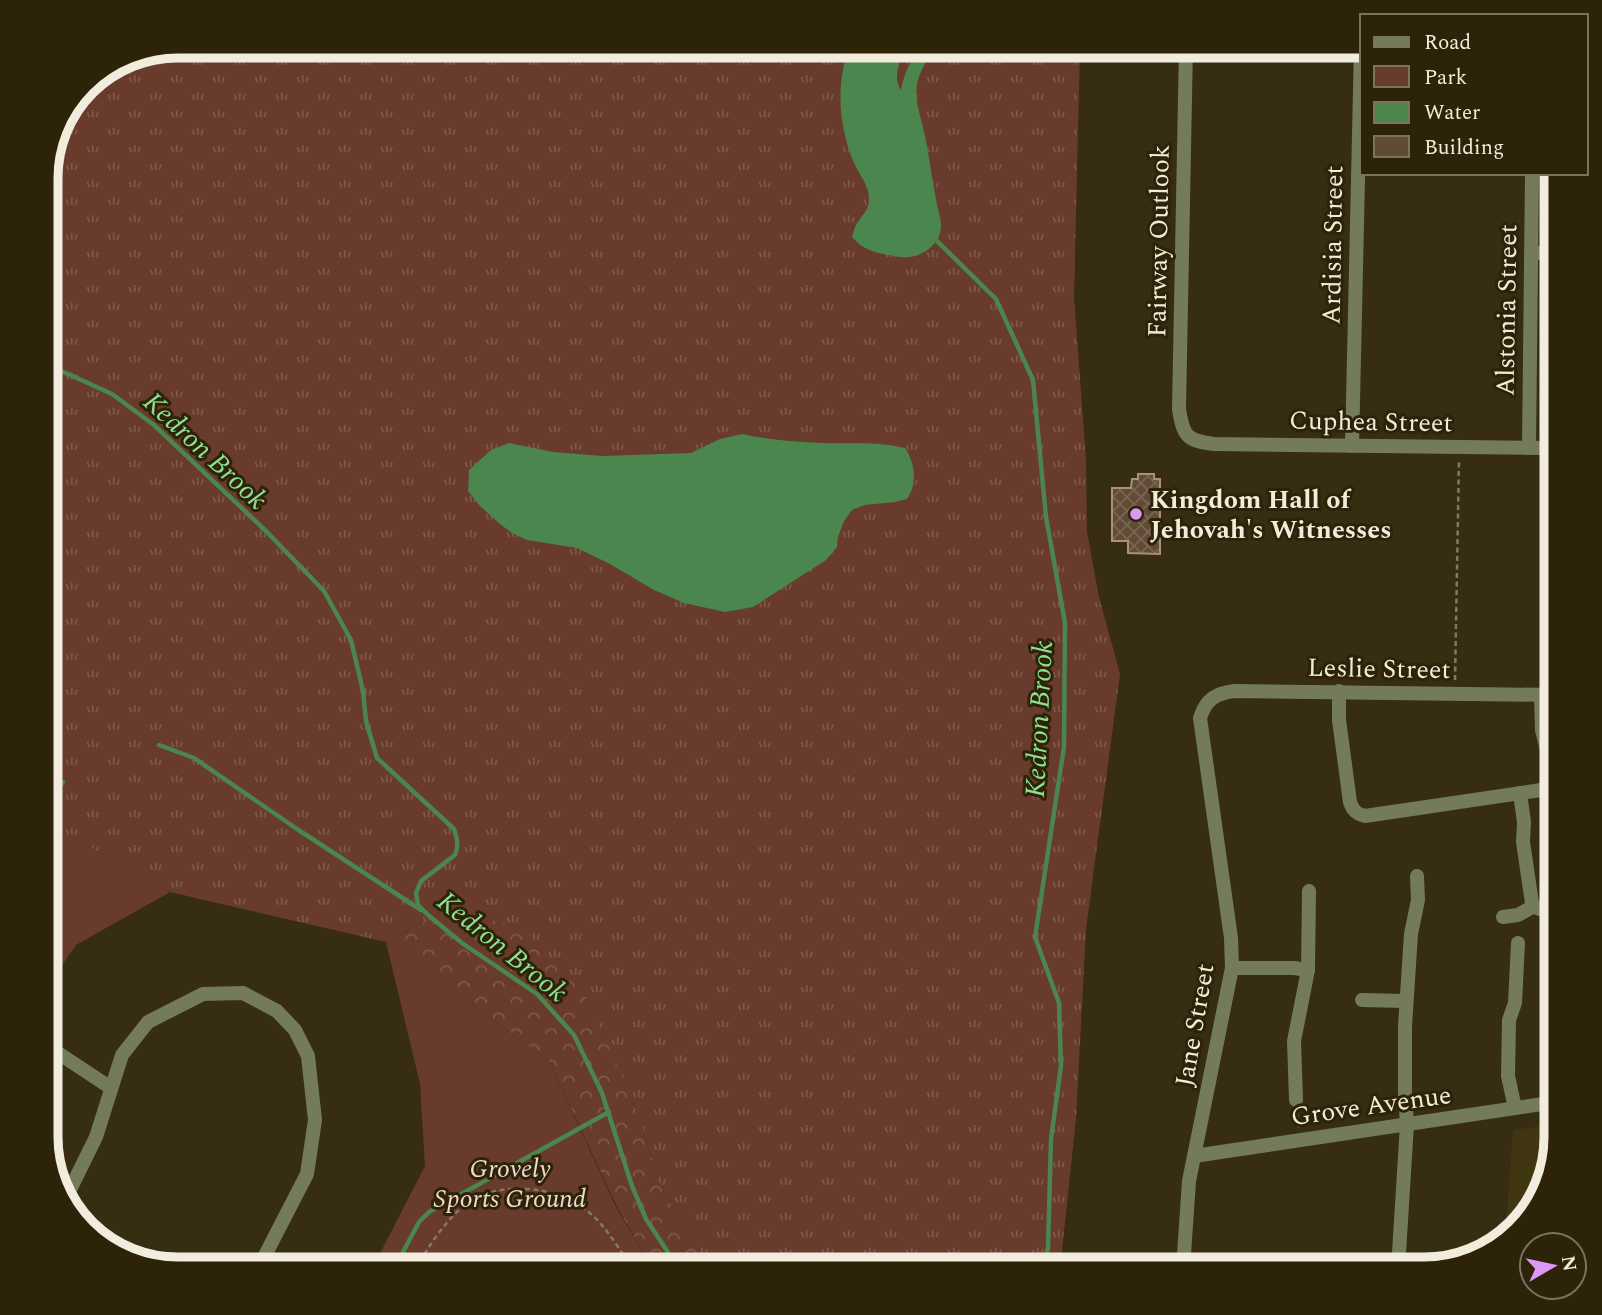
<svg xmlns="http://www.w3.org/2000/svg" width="1602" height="1315" font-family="Spectral,serif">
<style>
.built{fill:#413612}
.grass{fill:url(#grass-tufts)}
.forest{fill:url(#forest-crowns)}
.green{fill:#683b2d}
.water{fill:#4a864e}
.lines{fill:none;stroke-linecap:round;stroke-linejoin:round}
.stream{stroke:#4a864e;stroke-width:4.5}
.building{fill:url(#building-cross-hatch);stroke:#aa917a;stroke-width:2}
.path{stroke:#827a64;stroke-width:2.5;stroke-dasharray:5 3.5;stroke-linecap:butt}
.street{stroke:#747b5b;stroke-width:14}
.poi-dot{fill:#db99f5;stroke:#2c2308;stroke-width:2.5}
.labels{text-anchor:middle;stroke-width:6;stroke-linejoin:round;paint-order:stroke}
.street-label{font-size:26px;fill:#f2ecdc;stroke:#2c2308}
.poi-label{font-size:26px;font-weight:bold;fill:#f2ecdc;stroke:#2c2308;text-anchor:start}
.park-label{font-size:26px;font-style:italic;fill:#efd8d1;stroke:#2c2308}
.water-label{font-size:28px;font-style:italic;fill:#8ce090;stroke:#2c2308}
.rim{fill:none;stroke:#f2ecdc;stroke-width:9}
</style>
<defs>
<pattern id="grass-tufts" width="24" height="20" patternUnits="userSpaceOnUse" patternTransform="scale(1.75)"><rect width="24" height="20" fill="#683b2d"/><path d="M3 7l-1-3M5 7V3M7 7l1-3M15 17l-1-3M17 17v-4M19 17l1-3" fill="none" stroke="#7e584b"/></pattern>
<pattern id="forest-crowns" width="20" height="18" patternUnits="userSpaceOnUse" patternTransform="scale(1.75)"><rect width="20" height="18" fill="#683b2d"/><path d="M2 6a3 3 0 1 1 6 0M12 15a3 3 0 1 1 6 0" fill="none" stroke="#7e584b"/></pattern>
<pattern id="building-cross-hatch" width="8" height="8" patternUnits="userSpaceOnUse" patternTransform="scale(1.75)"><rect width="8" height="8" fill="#614b36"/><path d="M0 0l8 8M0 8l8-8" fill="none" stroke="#786552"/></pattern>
</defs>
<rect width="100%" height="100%" fill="#362d12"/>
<path class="built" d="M 1556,1124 L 1556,1138 L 1524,1224 L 1505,1238 L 1513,1130 Z"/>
<path class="grass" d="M 178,46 L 1080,46 L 1074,297 L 1086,461 L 1087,532 L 1099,597 L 1120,674 L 1086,929 L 1076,1119 L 1060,1269 L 709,1269 L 661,1188 L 634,1103 L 443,911 L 386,942 L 170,892 L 46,823 L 46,169 L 59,120 L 90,79 Z"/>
<path class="forest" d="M 443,911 L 521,926 L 586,997 L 634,1103 L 661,1188 L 709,1269 L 653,1269 L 617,1207 L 549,1061 L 386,942 Z"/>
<g class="green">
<path d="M 46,823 L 170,892 L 76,945 L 46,988 Z"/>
<path d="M 386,942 L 549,1061 L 616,1207 L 653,1269 L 372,1269 L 425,1166 L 420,1084 Z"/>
</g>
<g class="water">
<path d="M 849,46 L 908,46 C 900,58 892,77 901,90 C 904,72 911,61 921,46 L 936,46 C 929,57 920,69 917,84 C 914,104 923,122 926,141 C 930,161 932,180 936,199 C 937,208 941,217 941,226 C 941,246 918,260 900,257 C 880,253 866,253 852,237 C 853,234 854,230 855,227 C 860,216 870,211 869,198 C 869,186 859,174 854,163 C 838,123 836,87 849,46 Z"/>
<path d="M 742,434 C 769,440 796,442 823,443 C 851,444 878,441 905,448 C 915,463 918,483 907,499 L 895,502 L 865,505 L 852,510 L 844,521 L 838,537 L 837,547 L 826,560 L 753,607 L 725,612 L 684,603 L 654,590 L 610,564 L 577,548 L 527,540 L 512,533 L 500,524 L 480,506 L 468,491 L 469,470 L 491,450 L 509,443 L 553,452 L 603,456 L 691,453 L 720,439 Z"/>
</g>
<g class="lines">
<g class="stream">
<path d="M 937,241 L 996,299 L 1033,380 L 1046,517 L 1065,623 L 1064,747 L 1035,937 L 1059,1003 L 1061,1066 L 1051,1139 L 1048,1248 L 1043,1269"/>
<path d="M 46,364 L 112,394 L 154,425 L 266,531 L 324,591 L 351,640 L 363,691 L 366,721 L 377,758 L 454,829 C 457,838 459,846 455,855 L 421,881 L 416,893 L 418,905 L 427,914 L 462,943 L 537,994 L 574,1035 L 602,1093 L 632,1186 L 646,1219 L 679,1269"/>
<path d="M 159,745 L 194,758 L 297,829 L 421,910"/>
<path d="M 46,805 L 63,782"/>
<path d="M 394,1269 L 419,1222 L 429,1212 L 609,1112"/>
</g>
</g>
<path class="building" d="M 1138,474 L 1154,474 L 1154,479 L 1160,479 L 1160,554 L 1128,553 L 1128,541 L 1112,541 L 1112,488 L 1131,488 L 1132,479 L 1138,479 Z"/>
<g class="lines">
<g class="path">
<path d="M 1546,231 L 1556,239"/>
<path d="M 1455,680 L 1459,459"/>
<path d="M 1297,1114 L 1299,1128"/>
<path d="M 416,1269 C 427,1248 449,1215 469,1202 C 506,1179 559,1187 591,1214 C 608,1229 620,1251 633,1269"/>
</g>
<g class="street">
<path d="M 1186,46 L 1179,409 C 1183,436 1187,441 1214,444 L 1556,448"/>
<path d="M 1531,253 L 1556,253"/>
<path d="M 1352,446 L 1361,46"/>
<path d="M 1529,448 L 1532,173"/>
<path d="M 1339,691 L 1339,720 L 1350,802 C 1353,811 1357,814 1365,816 L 1541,790 L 1549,785 L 1552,770 L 1542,730 L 1541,695"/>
<path d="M 1520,793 L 1524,822 L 1523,842 L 1532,903 C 1538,912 1547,910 1556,909"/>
<path d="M 1503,917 L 1518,915 L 1534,906"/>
<path d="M 1232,968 L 1294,968 L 1308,970"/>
<path d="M 1362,1000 L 1406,1001"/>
<path d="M 46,1045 L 111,1088"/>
<path d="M 1296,1100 L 1294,1041 L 1308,970 L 1309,891"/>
<path d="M 1515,1108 L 1508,1076 L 1509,1020 L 1515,1003 L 1518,943"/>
<path d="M 1194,1156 L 1556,1102"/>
<path d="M 64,1202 L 96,1137 L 122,1055 L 148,1022 L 203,994 L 243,993 L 277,1011 L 295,1030 L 308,1056 L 315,1120 L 307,1174 L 258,1269"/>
<path d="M 1183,1269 L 1189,1181 L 1232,968 L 1231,938 L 1200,718 C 1206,699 1216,693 1235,691 L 1556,695"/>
<path d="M 1398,1269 L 1407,1124 L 1405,1095 L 1405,1026 L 1411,934 L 1418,900 L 1417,876"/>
</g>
</g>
<circle class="poi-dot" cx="1136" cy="514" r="7"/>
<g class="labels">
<g class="street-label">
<text transform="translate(1158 241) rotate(-89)" y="9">Fairway Outlook</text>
<text transform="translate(1332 245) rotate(-89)" y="9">Ardisia Street</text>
<text transform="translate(1506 310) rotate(-89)" y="9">Alstonia Street</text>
<text transform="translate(1371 421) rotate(1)" y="9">Cuphea Street</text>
<text transform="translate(1379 668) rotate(1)" y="9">Leslie Street</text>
<text transform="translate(1194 1025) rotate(-80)" y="9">Jane Street</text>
<text transform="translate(1371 1105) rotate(-8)" y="9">Grove Avenue</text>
</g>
<g class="poi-label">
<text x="1150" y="508">Kingdom Hall of<tspan x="1150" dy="30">Jehovah's Witnesses</tspan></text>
</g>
<g class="park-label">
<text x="510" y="1177">Grovely<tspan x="510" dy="30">Sports Ground</tspan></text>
</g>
<g class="water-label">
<text transform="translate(206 450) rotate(43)" y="10">Kedron Brook</text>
<text transform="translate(1038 719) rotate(-87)" y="10">Kedron Brook</text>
<text transform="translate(503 946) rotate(39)" y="10">Kedron Brook</text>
</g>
</g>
<path d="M0 0H1602V1315H0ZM178 58H1424A120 120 0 0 1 1544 178V1137A120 120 0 0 1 1424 1257H178A120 120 0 0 1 58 1137V178A120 120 0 0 1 178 58Z" fill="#2c2308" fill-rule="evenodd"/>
<path class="rim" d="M178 58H1424A120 120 0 0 1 1544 178V1137A120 120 0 0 1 1424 1257H178A120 120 0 0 1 58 1137V178A120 120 0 0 1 178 58Z"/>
<rect x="1360" y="14" width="228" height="161" fill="#2c2308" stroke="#7b735d" stroke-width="2"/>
<rect x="1374" y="37" width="35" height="10" fill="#747b5b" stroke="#7b735d" stroke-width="2"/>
<text x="1424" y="49" font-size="21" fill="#f2ecdc">Road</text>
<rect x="1374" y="66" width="35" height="21" fill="#683b2d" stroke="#7b735d" stroke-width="2"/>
<text x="1424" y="84" font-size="21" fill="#f2ecdc">Park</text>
<rect x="1374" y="102" width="35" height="21" fill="#4a864e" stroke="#7b735d" stroke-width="2"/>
<text x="1424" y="119" font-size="21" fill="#f2ecdc">Water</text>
<rect x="1374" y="136" width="35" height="21" fill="#614b36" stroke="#7b735d" stroke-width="2"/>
<text x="1424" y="154" font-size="21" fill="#f2ecdc">Building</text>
<g transform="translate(1553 1266) rotate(81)"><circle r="33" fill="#2c2308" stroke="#7b735d" stroke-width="2"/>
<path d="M0-5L12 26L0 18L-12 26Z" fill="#db99f5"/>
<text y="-10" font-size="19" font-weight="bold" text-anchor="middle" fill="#f2ecdc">N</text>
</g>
</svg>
